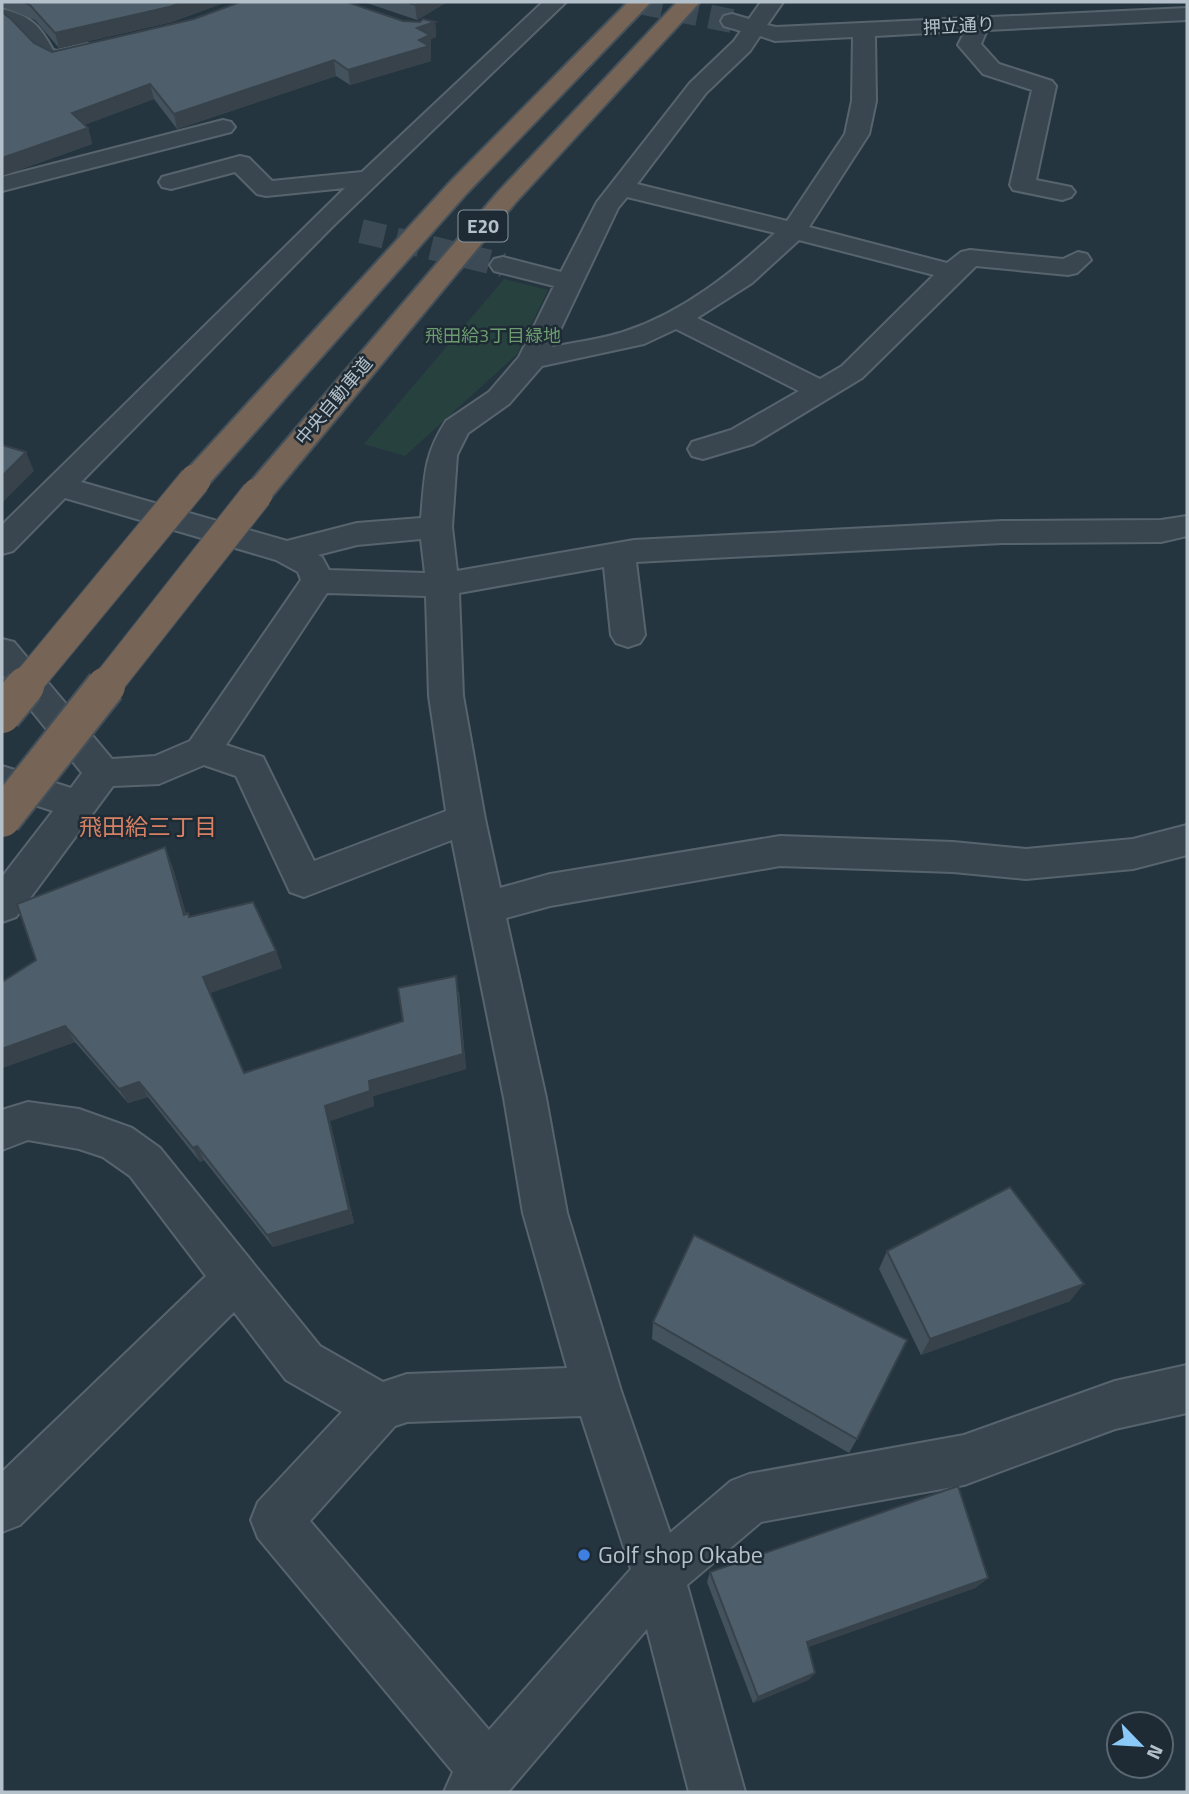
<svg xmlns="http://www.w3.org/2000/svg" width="1189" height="1794" font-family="'Titillium Web','Noto Sans JP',sans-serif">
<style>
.green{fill:#27413f}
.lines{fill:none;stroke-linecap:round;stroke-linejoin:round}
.minor-tunnel{stroke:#3b4a55;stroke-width:24;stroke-dasharray:24 12;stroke-linecap:butt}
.minor-casing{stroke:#57646d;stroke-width:4}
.highway-casing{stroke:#44515a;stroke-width:4}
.minor{fill:#394650;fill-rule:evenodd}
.highway{fill:#766456;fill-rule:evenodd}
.highway-bridge-far1-casing{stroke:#44515a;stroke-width:33;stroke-linecap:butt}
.highway-bridge-casing{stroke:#44515a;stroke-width:42;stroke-linecap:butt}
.highway-bridge-far1{stroke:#766456;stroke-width:31}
.highway-bridge{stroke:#766456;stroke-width:38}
.wall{fill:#43525c}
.shaded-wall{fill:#37424b}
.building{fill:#4e5f6b;stroke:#37424b;stroke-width:2}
.shop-dot{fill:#3f7fe0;stroke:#1e2b35;stroke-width:2.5}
.labels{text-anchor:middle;stroke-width:5;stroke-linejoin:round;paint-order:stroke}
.far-street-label{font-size:18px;fill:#b5c1ca;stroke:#1e2b35}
.far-park-label{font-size:18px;fill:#6c9b6f;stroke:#1e2b35}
.shield{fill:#1e2b35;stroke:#88949d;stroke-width:2}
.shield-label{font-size:19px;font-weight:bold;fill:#b5c1ca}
.neighbourhood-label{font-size:23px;fill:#d68164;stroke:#1e2b35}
.near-poi-label{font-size:24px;fill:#b5c1ca;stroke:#1e2b35;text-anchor:start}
</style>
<rect width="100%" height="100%" fill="#253540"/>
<path class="green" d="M 504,279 L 548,290 L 517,354 L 405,456 L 364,444 Z"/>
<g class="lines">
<g class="minor-tunnel">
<path d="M 639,2 L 732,21"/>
<path d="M 361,231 L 503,265"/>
</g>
<g class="minor-casing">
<g id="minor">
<path d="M 543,2 L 566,2 L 332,227 L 81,482 L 287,541 L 357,523 L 421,518 C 425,478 423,456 446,421 L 489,392 L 519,357 L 554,286 L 494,271 L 490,265 L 494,259 L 503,257 L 561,272 L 597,202 L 690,83 L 734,41 L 741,31 L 724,26 L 721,21 L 724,16 L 732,14 L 749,19 L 761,2 L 783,2 L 767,25 L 776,27 L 1187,8 L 1187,20 L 987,30 L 981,44 L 999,64 L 1052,81 L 1056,86 L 1036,180 L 1071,187 L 1075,192 L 1071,197 L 1062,200 L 1013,190 L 1010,185 L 1032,90 L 983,74 L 958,45 L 965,31 L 875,36 L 876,101 L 869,134 L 809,227 L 947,263 L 961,252 L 970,250 L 1063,259 L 1078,252 L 1087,254 L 1091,260 L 1077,273 L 1068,275 L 976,266 L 862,378 L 753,444 L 703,459 L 692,456 L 688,449 L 692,442 L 731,430 L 799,391 L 676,329 L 644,344 L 542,366 L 509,404 L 468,433 L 457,455 L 452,527 L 457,571 L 634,540 L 1002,521 L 1161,520 L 1187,516 L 1187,536 L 1161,542 L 1002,543 L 636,562 L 645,635 L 640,643 L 628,647 L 616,643 L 611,635 L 604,567 L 459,593 L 463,696 L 485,819 L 500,888 L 550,874 L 780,836 L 953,842 L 1026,849 L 1133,839 L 1187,825 L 1187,855 L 1133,869 L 1026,879 L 953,872 L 780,866 L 550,906 L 506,918 L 546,1098 L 567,1213 L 621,1391 L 670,1533 L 731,1481 L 749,1474 L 964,1435 L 1115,1381 L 1187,1365 L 1187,1413 L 1115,1429 L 964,1485 L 761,1522 L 687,1585 L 745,1792 L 689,1792 L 647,1629 L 508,1792 L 444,1792 L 453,1772 L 258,1538 L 251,1520 L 258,1502 L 342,1412 L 286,1380 L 234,1312 L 20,1525 L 2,1532 L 2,1472 L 206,1276 L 130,1176 L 103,1157 L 79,1149 L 28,1140 L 2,1150 L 2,1110 L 28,1102 L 79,1109 L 132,1128 L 160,1148 L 320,1346 L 383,1382 L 407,1374 L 567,1368 L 523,1213 L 504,1098 L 452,840 L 304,897 L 290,892 L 236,776 L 204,765 L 159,784 L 113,786 L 16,917 L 2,922 L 2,877 L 53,811 L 2,794 L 2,766 L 71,788 L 82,773 L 2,674 L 2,639 L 14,642 L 112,759 L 155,756 L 190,741 L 301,580 L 298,572 L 276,560 L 65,498 L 13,551 L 2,554 L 2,525 L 345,188 L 266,196 L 257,194 L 235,172 L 171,189 L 162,187 L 159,182 L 162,177 L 240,156 L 249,158 L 272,181 L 362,172 ZM 760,36 L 775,41 L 853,37 L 852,101 L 845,134 L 787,221 L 637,184 L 706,93 L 750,51 ZM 627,197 L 775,233 C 732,273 683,312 626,331 C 603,339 576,342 552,347 L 618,208 ZM 799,240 L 934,275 L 842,366 L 820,379 L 697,318 L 752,283 ZM 421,539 L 425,573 L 329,570 L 322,557 L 318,555 L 357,545 ZM 327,593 L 426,596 L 429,696 L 446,811 L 314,861 L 263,757 L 226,745 ZM 581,1416 L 631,1569 L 489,1730 L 310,1521 L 395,1426 L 407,1422 Z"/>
<path d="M 2,9 C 30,16 39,24 53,50 L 57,51 L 87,44 L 95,46 L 98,51 L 95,56 L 56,65 L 36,59 L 23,36 L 2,22 Z"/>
<path d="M 223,120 L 231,122 L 235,127 L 231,132 L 2,191 L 2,177 Z"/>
</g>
</g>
<g class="highway-casing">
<g id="highway">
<path d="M 628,2 L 651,2 L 468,192 L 206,487 L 195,490 L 184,487 L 180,480 L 184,473 L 450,182 Z"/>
<path d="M 677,2 L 700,2 L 516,202 L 268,501 L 257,504 L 246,501 L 242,494 L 246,487 L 498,192 Z"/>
</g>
</g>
<use href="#minor" class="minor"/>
<use href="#highway" class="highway"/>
<g class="highway-bridge-far1-casing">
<g id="highway-bridge-far1">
<path d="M 24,687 L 195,480"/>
<path d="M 105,687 L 257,494"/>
</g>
</g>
<g class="highway-bridge-casing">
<g id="highway-bridge">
<path d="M 2,714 L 25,686"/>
<path d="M 2,818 L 106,686"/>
</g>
</g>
<use href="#highway-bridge-far1" class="highway-bridge-far1"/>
<use href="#highway-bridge" class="highway-bridge"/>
</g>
<g class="wall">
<path d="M 2,2 L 226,2 L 172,22 L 59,48 L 35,20 L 3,7 L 2,7 Z"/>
<path d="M 364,2 L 447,2 L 417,20 Z"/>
<path d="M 2,12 L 34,43 L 52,52 L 403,21 L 435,22 L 436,37 L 431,39 L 431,61 L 350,85 L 336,76 L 177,129 L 154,99 L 84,125 L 88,128 L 92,144 L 2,176 Z"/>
<path d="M 172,865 L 186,914 L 188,913 L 190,917 L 276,951 L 282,968 L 210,993 L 244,1073 L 403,1021 L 459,992 L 466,1069 L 373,1096 L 374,1106 L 330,1121 L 354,1223 L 273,1247 L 204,1160 L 200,1162 L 148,1097 L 128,1103 L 75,1042 L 2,1068 Z"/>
<path d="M 887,1251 L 1070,1301 L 921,1355 L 879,1269 Z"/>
<path d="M 653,1322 L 857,1439 L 849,1453 L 652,1339 Z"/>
<path d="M 710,1572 L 988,1578 L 975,1588 L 808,1647 L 815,1673 L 808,1680 L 753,1703 L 707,1582 Z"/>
</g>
<g class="shaded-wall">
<path d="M 184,2 L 226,2 L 172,22 L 59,48 L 55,33 Z"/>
<path d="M 421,2 L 447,2 L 417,20 L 415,5 Z"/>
<path d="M 435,22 L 436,37 L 431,39 L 431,61 L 350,85 L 348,70 L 417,28 Z"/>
<path d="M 334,60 L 336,76 L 177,129 L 174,114 Z"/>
<path d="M 150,84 L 154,99 L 76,128 L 72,113 Z"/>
<path d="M 88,128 L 92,144 L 2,176 L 2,158 Z"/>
<path d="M 26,452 L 34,471 L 2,503 L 2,476 Z"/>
<path d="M 165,847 L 172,865 L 191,931 L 184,915 Z"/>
<path d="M 276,951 L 282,968 L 210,993 L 203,977 Z"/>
<path d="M 456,976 L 466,1069 L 373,1096 L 374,1106 L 330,1121 L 354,1223 L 273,1247 L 267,1235 L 325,1106 L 369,1081 Z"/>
<path d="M 65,1026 L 75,1042 L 2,1068 L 2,1049 Z"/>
<path d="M 139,1082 L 148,1097 L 128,1103 L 119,1089 Z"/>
<path d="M 197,1146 L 204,1160 L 200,1162 L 193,1148 Z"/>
<path d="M 1084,1284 L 1070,1301 L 921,1355 L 930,1339 Z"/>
<path d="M 988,1578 L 975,1588 L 800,1650 L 807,1642 Z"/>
<path d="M 815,1673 L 808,1680 L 753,1703 L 758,1697 Z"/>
</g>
<g class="building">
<path d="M 24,2 L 184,2 L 169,7 L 55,33 L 30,5 Z"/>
<path d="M 240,2 L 347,2 L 403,21 L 420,22 L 423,19 L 435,22 L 417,28 L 430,35 L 419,40 L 429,46 L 348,70 L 334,60 L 174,114 L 150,84 L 72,113 L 88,128 L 2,158 L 2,12 L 11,19 L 34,43 L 52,52 L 194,19 Z"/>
<path d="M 407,2 L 421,2 L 415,5 Z"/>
<path d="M 2,445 L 26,452 L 2,476 Z"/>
<path d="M 165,847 L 184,915 L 188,913 L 189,917 L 253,902 L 276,951 L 203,977 L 244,1073 L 403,1021 L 398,988 L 456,976 L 463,1054 L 369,1081 L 370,1091 L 325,1106 L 349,1210 L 267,1235 L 197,1146 L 193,1148 L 139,1082 L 119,1089 L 65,1026 L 2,1049 L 2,982 L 36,960 L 17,904 Z"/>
<path d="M 1010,1187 L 1084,1284 L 930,1339 L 887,1251 Z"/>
<path d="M 694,1235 L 907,1340 L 857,1439 L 653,1322 Z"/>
<path d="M 958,1486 L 988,1578 L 807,1642 L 815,1673 L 758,1697 L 710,1572 Z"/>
</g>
<circle class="shop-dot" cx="584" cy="1555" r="7"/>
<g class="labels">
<g class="far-street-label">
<text transform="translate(959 26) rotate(-3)" y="6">押立通り</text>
<text transform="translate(334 401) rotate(-50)" y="6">中央自動車道</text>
</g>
<g class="far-park-label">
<text x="493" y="342">飛田給3丁目緑地</text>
</g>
<rect class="shield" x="458.5" y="210.5" width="49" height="31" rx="5"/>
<g class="shield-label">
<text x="483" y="233">E20</text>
</g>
<g class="neighbourhood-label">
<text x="148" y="835">飛田給三丁目</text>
</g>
<g class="near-poi-label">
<text x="598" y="1563">Golf shop Okabe</text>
</g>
</g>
<rect width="1189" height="1794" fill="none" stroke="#b5c1ca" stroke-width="7"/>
<g transform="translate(1140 1745) rotate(115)"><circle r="33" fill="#1e2b35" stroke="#5a6771" stroke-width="2"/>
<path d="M0-5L12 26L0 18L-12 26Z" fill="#8bc9f9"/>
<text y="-10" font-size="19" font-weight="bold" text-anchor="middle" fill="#b5c1ca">N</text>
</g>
</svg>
